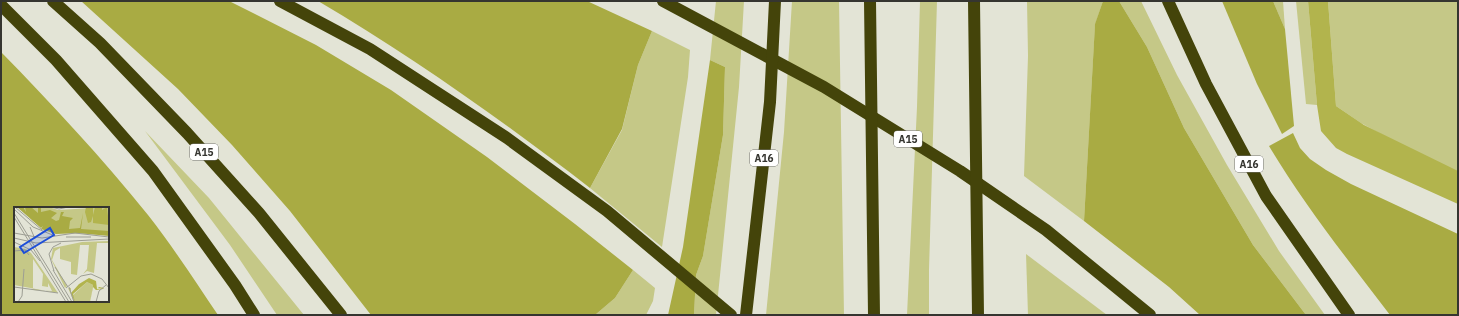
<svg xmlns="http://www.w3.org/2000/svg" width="1459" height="316" font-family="'IBM Plex Sans',sans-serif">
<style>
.green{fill:#c5c887}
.forest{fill:#a9ab43;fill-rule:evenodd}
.water{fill:#b2b44d}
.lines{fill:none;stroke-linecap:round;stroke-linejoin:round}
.motorway{stroke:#44440a;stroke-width:12}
.labels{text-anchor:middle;stroke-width:3.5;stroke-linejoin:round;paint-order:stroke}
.shield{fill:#fff;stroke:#72726e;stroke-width:1}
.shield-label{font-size:10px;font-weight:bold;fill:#353530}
.inset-road{fill:none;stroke:#9d9e94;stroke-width:1}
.view{fill:#1d4ed8;fill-opacity:0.15;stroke:#1d4ed8;stroke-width:2}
.inset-edge{fill:none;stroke:#353530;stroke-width:2}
</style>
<rect width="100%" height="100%" fill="#e3e4d6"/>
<g class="green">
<path d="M 716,1 L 744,1 L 739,87 L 716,315 L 694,315 L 696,275 L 703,256 L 723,135 L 725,67 L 710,60 Z"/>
<path d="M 792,1 L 839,1 L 844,315 L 766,315 L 784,132 Z"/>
<path d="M 920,1 L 937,1 L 929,270 L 929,315 L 907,315 L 917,107 Z"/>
<path d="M 1027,1 L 1103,1 L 1095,25 L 1084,221 L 1024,176 L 1028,56 Z"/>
<path d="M 1119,1 L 1141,1 L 1177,75 L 1227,165 L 1279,251 L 1325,315 L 1306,315 L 1253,245 L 1184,128 L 1147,47 Z"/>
<path d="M 1273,1 L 1283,1 L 1285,29 Z"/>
<path d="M 1296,1 L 1308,1 L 1317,105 L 1306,104 Z"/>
<path d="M 1328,1 L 1458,1 L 1458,176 L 1361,123 L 1336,106 Z"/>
<path d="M 652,31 L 690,50 L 688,77 L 662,247 L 590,188 L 622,130 L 638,65 Z"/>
<path d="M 145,131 L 209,198 L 304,315 L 277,315 L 230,245 Z"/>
<path d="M 1026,254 L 1107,315 L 1028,315 Z"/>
<path d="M 633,270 L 655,288 L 653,301 L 646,315 L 595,315 L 615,298 Z"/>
</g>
<g class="forest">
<path d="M 81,1 L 229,1 L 237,5 L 316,45 L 391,90 L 487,157 L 575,224 L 633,270 L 615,298 L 595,315 L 371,315 L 290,211 L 232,145 L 178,89 Z"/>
<path d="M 318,1 L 587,1 L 652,31 L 638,65 L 622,129 L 590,188 C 503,121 413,57 318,1 Z"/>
<path d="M 1103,1 L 1119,1 L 1147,47 L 1184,128 L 1253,245 L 1306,315 L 1200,315 L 1169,287 L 1084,221 L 1095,24 Z"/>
<path d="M 1222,1 L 1273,1 L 1285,29 L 1294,126 L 1282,134 L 1257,84 Z"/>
<path d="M 1,52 C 52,104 102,158 148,215 C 173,247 195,281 218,315 L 1,315 ZM 15,208 L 108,208 L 108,301 L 15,301 Z"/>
<path d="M 710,60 L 725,67 L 723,135 L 703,256 L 696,275 L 694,315 L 668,315 L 683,247 Z"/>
<path d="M 1293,133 L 1300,148 L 1310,159 L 1326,170 L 1351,184 L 1458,234 L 1458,315 L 1390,315 C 1348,260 1305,206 1269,146 Z"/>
</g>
<path class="water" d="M 1308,1 L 1328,1 L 1336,106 L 1364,125 L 1458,171 L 1458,204 L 1347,154 L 1336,148 L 1321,131 L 1317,105 Z"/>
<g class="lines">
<g class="motorway">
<path d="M 53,1 L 100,43 L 187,133 L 259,213 L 341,315"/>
<path d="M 280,1 L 370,49 L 507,138 L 607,211 L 731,315"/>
<path d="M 663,1 L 824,87 L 960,171 L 1046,230 L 1150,315"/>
<path d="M 870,1 L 874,315"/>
<path d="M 974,1 L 978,315"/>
<path d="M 1168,1 L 1206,84 L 1266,196 L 1349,315"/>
<path d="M 1,5 L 56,60 L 153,171 L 235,285 L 254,315"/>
<path d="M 746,315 L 770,102 L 775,1"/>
</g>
</g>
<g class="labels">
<g class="shield">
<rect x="894" y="131" width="28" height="16" rx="3"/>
<rect x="190" y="144" width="28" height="16" rx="3"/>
<rect x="750" y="150" width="28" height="16" rx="3"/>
<rect x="1235" y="156" width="28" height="16" rx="3"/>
</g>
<g class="shield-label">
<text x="908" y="143">A15</text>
<text x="204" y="156">A15</text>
<text x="764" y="162">A16</text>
<text x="1249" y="168">A16</text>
</g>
</g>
<g transform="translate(14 207)">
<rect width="95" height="95" fill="#e3e4d6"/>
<path d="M 35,0 L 44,3 L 95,0 L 95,28 L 51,26 L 22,14 L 7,1 ZM 95,34 L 95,36 L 83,36 L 80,66 L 73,64 L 69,67 L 73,62 L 75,38 L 66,38 L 63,68 L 57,67 L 57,55 L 46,52 L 46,41 L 41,44 L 38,53 L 53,79 L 51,81 L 37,52 L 39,41 L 68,35 ZM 0,40 L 12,42 L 17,46 L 44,86 L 0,78 ZM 19,52 L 29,67 L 28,79 L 34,80 L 34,76 L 38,84 L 19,83 ZM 73,75 L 79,78 L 76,95 L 60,95 L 54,81 L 57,81 L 57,86 L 60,84 L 57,86 L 59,88 Z" fill="#c5c887" fill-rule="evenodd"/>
<path d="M 3,0 L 9,0 L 12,5 L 11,0 L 17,0 L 24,6 L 24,0 L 27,0 L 27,5 L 36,3 L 43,6 L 37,11 L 42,14 L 45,13 L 47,5 L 50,5 L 48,9 L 59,11 L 56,14 L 55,22 L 66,21 L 69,6 L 67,22 L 95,24 L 95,29 L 65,26 L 42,27 L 27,22 L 29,19 L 27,21 Z" fill="#a9ab43"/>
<path d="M 72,0 L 79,0 L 79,8 L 81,0 L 88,0 L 88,3 L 93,0 L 95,18 L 79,16 L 79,9 L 77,15 L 74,16 L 71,5 ZM 75,71 L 82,74 L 83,82 L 89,81 L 84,81 L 85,80 L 90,81 L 89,82 L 82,83 L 79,80 L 76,95 L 79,78 L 73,75 L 59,87 L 61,95 L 57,86 L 65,77 Z" fill="#b2b44d"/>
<path class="inset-road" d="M 1,0 L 28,23M 37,0 L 45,2 L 54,0M 0,2 L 19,20 L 41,29M 0,6 L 55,95M 0,10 L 52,95M 16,20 L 21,32M 0,26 L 28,31 L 61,26 L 95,30M 52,30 L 77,30M 0,31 L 22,36 L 95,32M 0,35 L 17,43 L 26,54M 0,44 L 11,43 L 15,48M 41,60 L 54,80M 39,63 L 58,95M 40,64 L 35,47 L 39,40 L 47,36M 0,80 L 44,86M 55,80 L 60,95M 52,81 L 67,69 L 77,67 L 88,72 L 95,81M 4,95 L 8,89 L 10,62M 82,95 L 85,84 L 92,78"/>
<path class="view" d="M 36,21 L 40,28 L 10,46 L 6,40 Z"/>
<rect width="95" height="95" class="inset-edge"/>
</g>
<rect width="1459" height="316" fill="none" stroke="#353530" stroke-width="4"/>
</svg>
